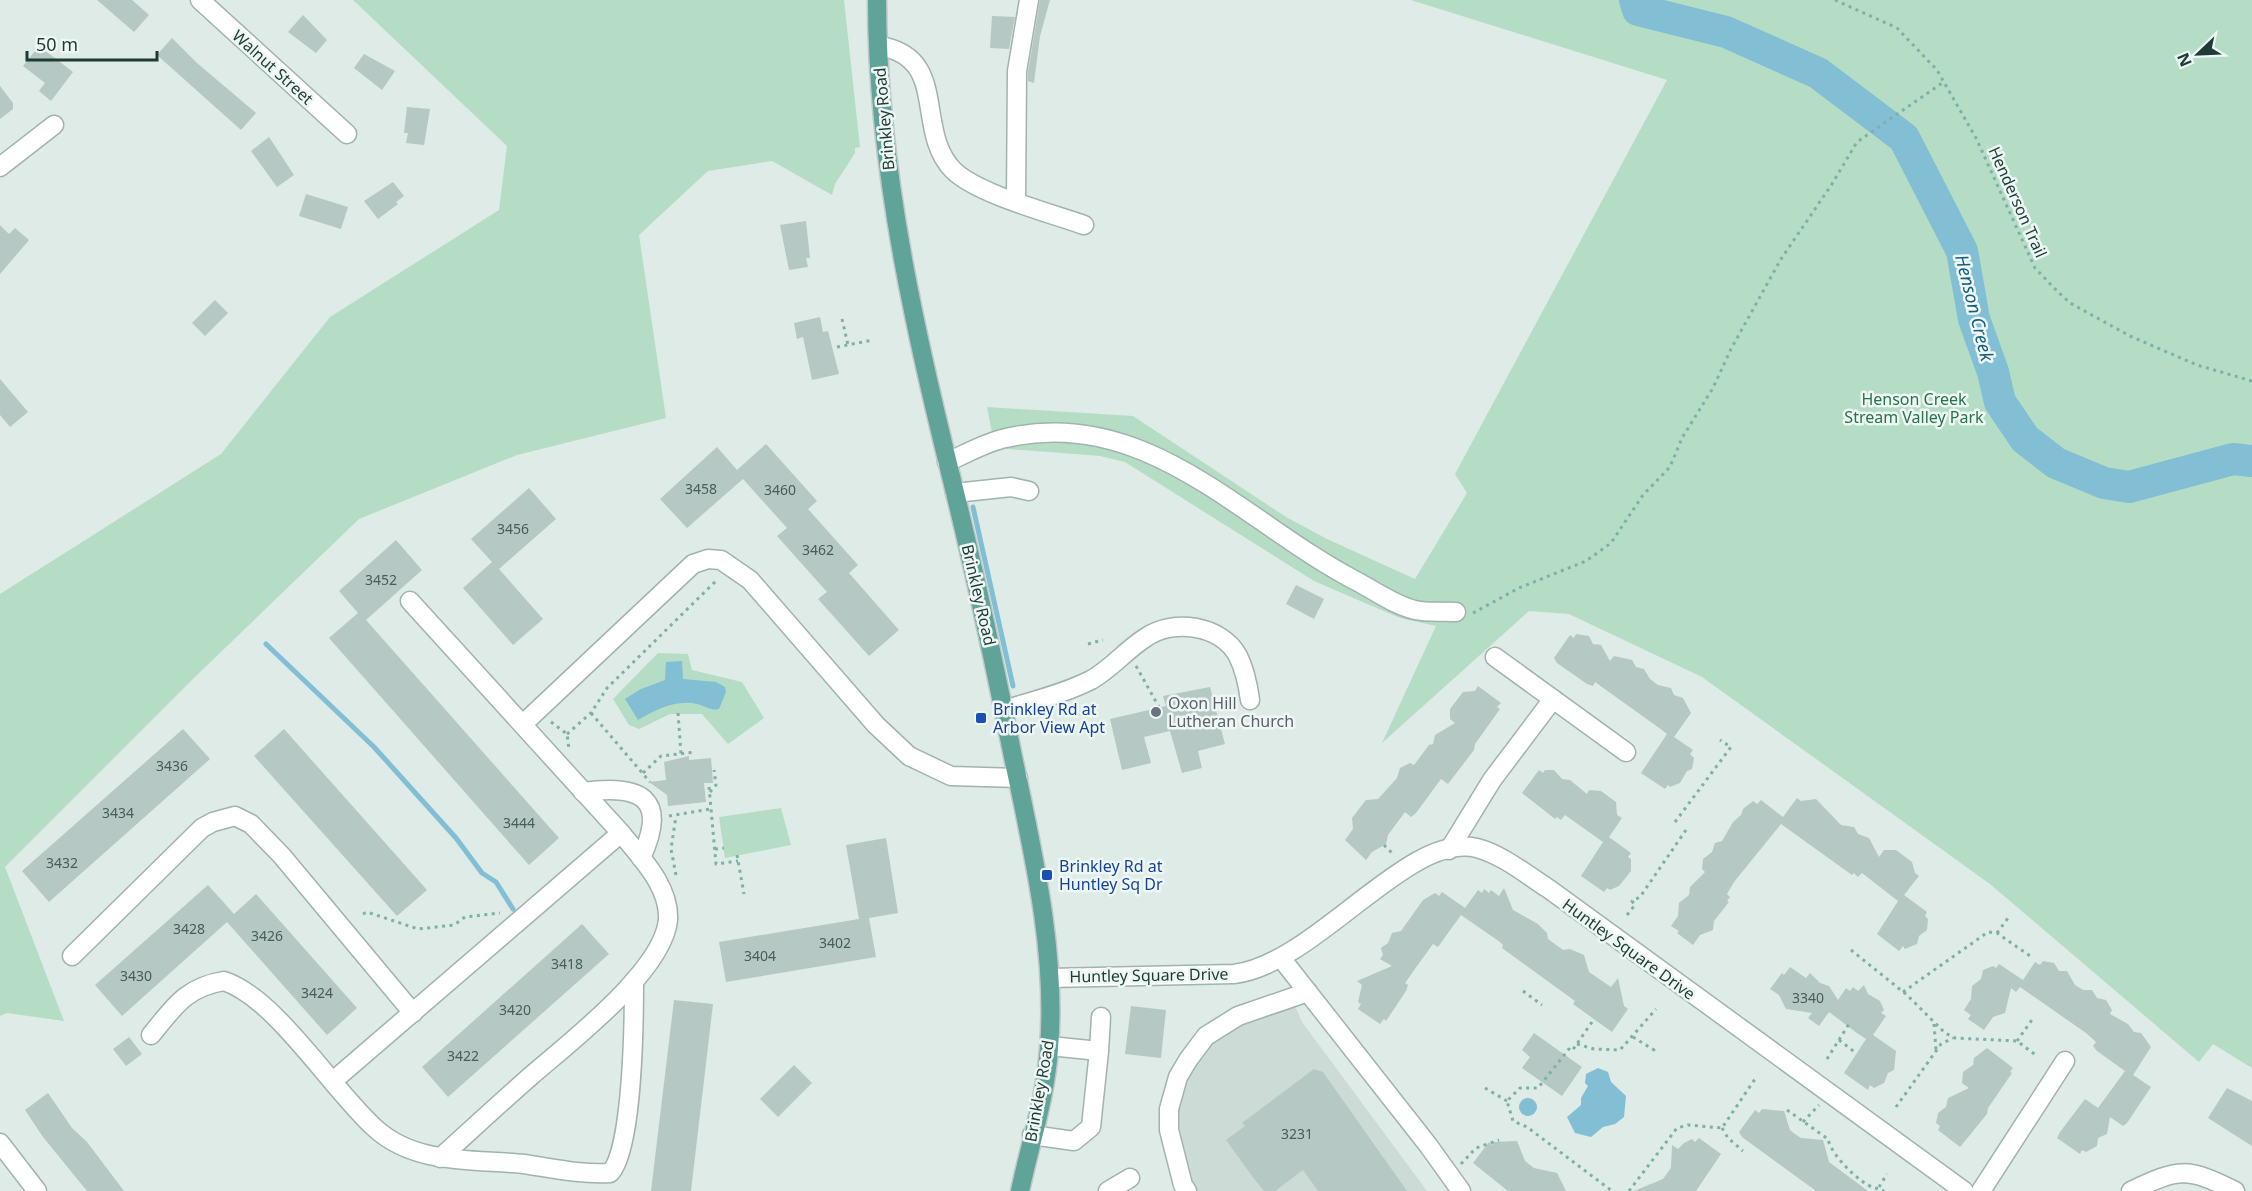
<svg xmlns="http://www.w3.org/2000/svg" width="2252" height="1191" font-family="'Noto Sans',sans-serif">
<style>
.built{fill:#ccdbd6}
.green{fill:#b5ddc5}
.water{fill:#82bed4}
.lines{fill:none;stroke-linecap:round;stroke-linejoin:round}
.stream{stroke:#82bed4;stroke-width:5}
.river{stroke:#82bed4;stroke-width:32}
.building{fill:#b6c8c3}
.minor-casing{stroke:#a1b3ae;stroke-width:21}
.major-casing{stroke:#c0c8c7;stroke-width:21}
.path{stroke:#7db0a6;stroke-width:3;stroke-dasharray:3 4.5;stroke-linecap:butt}
.minor{stroke:#fff;stroke-width:18}
.major{stroke:#60a399;stroke-width:18}
.worship-dot{fill:#6b7280;stroke:#eef7f4;stroke-width:2}
.transit-dot{fill:#1a4fb4;stroke:#eef7f4;stroke-width:2}
.labels{text-anchor:middle;stroke-width:5;stroke-linejoin:round;paint-order:stroke}
.number-label{font-size:14px;fill:#455e5a}
.street-label{font-size:16px;fill:#1f3b37;stroke:#eef7f4}
.park-label{font-size:16px;fill:#27744d;stroke:#eef7f4}
.worship-label{font-size:16px;fill:#5b616d;stroke:#eef7f4;text-anchor:start}
.transit-label{font-size:16px;fill:#164399;stroke:#eef7f4;text-anchor:start}
.water-label{font-size:18px;font-style:italic;fill:#165e7a;stroke:#eef7f4}
</style>
<rect width="100%" height="100%" fill="#deebe6"/>
<path class="built" d="M 1292,999 L 1302,1022 L 1427,1191 L 1182,1191 L 1169,1109 L 1206,1036 Z"/>
<g class="green">
<path d="M 353,0 L 844,0 L 860,147 L 855,148 L 855,153 L 835,184 L 832,195 L 772,161 L 708,171 L 639,235 L 666,418 L 517,455 L 359,519 L 197,675 L 5,867 L 64,1021 L 7,1013 L 0,1016 L 0,594 L 221,454 L 330,317 L 499,210 L 507,146 Z"/>
<path d="M 1411,0 L 2252,0 L 2252,1068 L 2213,1044 L 2199,1062 L 1990,884 L 1702,677 L 1569,614 L 1529,611 L 1382,743 L 1436,626 L 1400,618 L 1314,581 L 1125,462 L 1100,456 L 995,448 L 987,407 L 1133,416 L 1286,517 L 1327,539 L 1415,579 L 1467,493 L 1455,474 L 1667,80 Z"/>
<path d="M 658,653 L 688,654 L 692,670 L 742,682 L 764,718 L 728,744 L 702,714 L 670,714 L 639,729 L 629,725 L 613,699 Z"/>
<path d="M 781,808 L 791,845 L 725,858 L 719,817 Z"/>
</g>
<g class="water">
<path d="M 682,661 L 683,679 L 716,682 L 725,687 L 726,692 L 719,709 C 711,711 705,706 697,704 C 676,699 655,710 638,720 L 625,699 L 641,689 L 665,680 L 666,662 Z"/>
<path d="M 1598,1068 L 1608,1072 L 1611,1082 L 1626,1096 L 1624,1117 L 1615,1124 L 1603,1127 L 1591,1137 L 1575,1133 L 1567,1117 L 1581,1105 L 1581,1098 L 1588,1086 L 1585,1083 L 1586,1074 Z"/>
<circle cx="1528" cy="1107" r="9"/>
</g>
<g class="lines">
<g class="stream">
<path d="M 973,507 L 1013,686"/>
<path d="M 266,644 L 374,747 L 456,838 L 482,873 L 496,882 L 513,909"/>
</g>
<path class="river" d="M 1635,0 L 1638,10 L 1726,32 L 1818,73 L 1904,138 L 1962,251 L 1974,319 L 1993,372 L 2000,402 L 2025,439 L 2056,463 L 2104,483 L 2129,487 L 2233,459 L 2252,461"/>
</g>
<g class="building">
<path d="M 97,0 L 132,0 L 149,15 L 134,32 Z"/>
<path d="M 1040,0 L 1050,0 L 1040,36 L 1034,83 L 1028,81 L 1028,72 Z"/>
<path d="M 303,15 L 327,40 L 316,53 L 288,32 Z"/>
<path d="M 992,16 L 1015,17 L 1009,49 L 990,48 Z"/>
<path d="M 172,38 L 197,63 L 256,113 L 241,130 L 157,55 Z"/>
<path d="M 39,46 L 73,72 L 51,101 L 39,91 L 45,83 L 23,66 Z"/>
<path d="M 364,54 L 395,71 L 382,90 L 354,68 Z"/>
<path d="M 0,86 L 13,103 L 13,109 L 0,119 Z"/>
<path d="M 407,107 L 430,109 L 424,145 L 406,143 L 408,133 L 404,133 Z"/>
<path d="M 269,137 L 294,175 L 277,187 L 251,151 Z"/>
<path d="M 393,182 L 404,196 L 396,202 L 398,204 L 378,219 L 364,201 Z"/>
<path d="M 306,194 L 348,207 L 341,229 L 299,216 Z"/>
<path d="M 806,221 L 810,258 L 806,258 L 808,267 L 789,270 L 780,225 Z"/>
<path d="M 0,225 L 9,234 L 15,228 L 29,240 L 0,274 Z"/>
<path d="M 215,300 L 228,313 L 205,336 L 192,323 Z"/>
<path d="M 820,317 L 823,332 L 828,331 L 839,374 L 812,380 L 803,337 L 797,339 L 794,323 Z"/>
<path d="M 0,379 L 28,412 L 10,427 L 0,415 Z"/>
<path d="M 766,444 L 817,501 L 808,509 L 858,565 L 849,573 L 899,630 L 869,656 L 818,599 L 827,592 L 777,536 L 787,528 L 743,479 L 687,528 L 660,499 L 717,447 L 737,470 Z"/>
<path d="M 529,488 L 556,519 L 499,569 L 543,619 L 513,645 L 463,588 L 492,562 L 471,539 Z"/>
<path d="M 396,540 L 422,570 L 366,620 L 559,838 L 529,865 L 329,638 L 358,613 L 339,591 Z"/>
<path d="M 1296,585 L 1324,599 L 1314,619 L 1286,604 Z"/>
<path d="M 1576,634 L 1589,636 L 1593,644 L 1601,645 L 1610,661 L 1614,656 L 1632,660 L 1636,667 L 1644,669 L 1650,679 L 1658,685 L 1671,688 L 1674,695 L 1683,698 L 1691,713 L 1674,737 L 1693,750 L 1690,754 L 1694,758 L 1692,769 L 1687,771 L 1680,783 L 1670,787 L 1668,785 L 1665,789 L 1641,773 L 1667,734 L 1662,730 L 1595,682 L 1593,686 L 1587,684 L 1557,663 L 1554,658 L 1570,635 L 1574,638 Z"/>
<path d="M 1478,686 L 1501,703 L 1497,707 L 1500,709 L 1475,744 L 1474,750 L 1448,784 L 1441,779 L 1416,813 L 1411,817 L 1405,812 L 1388,835 L 1386,844 L 1372,852 L 1366,860 L 1345,840 L 1353,829 L 1352,818 L 1366,800 L 1378,799 L 1397,778 L 1400,768 L 1410,763 L 1414,765 L 1429,745 L 1433,744 L 1435,735 L 1455,723 L 1450,719 L 1450,709 L 1463,692 L 1475,691 Z"/>
<path d="M 1210,687 L 1225,744 L 1198,751 L 1202,768 L 1182,773 L 1170,731 L 1144,737 L 1151,763 L 1122,770 L 1110,719 L 1166,706 L 1163,696 Z"/>
<path d="M 183,729 L 210,759 L 49,902 L 22,871 Z"/>
<path d="M 284,729 L 427,890 L 397,916 L 254,756 Z"/>
<path d="M 689,756 L 689,760 L 711,758 L 713,783 L 704,783 L 706,802 L 668,806 L 667,795 L 649,782 L 666,780 L 664,762 Z"/>
<path d="M 1539,770 L 1543,773 L 1545,770 L 1554,770 L 1562,779 L 1570,780 L 1587,794 L 1589,790 L 1601,791 L 1616,802 L 1617,815 L 1622,818 L 1609,837 L 1631,853 L 1628,857 L 1631,859 L 1631,871 L 1619,886 L 1610,890 L 1607,888 L 1604,892 L 1581,876 L 1603,842 L 1565,815 L 1561,820 L 1557,817 L 1555,819 L 1522,793 Z"/>
<path d="M 1797,798 L 1801,801 L 1816,799 L 1841,825 L 1854,827 L 1858,834 L 1869,838 L 1879,857 L 1884,850 L 1896,850 L 1912,862 L 1915,873 L 1919,876 L 1904,895 L 1927,912 L 1925,916 L 1928,919 L 1927,930 L 1919,936 L 1917,944 L 1905,949 L 1903,946 L 1899,951 L 1877,934 L 1898,901 L 1862,873 L 1858,877 L 1854,873 L 1852,875 L 1781,824 L 1734,882 L 1727,894 L 1730,897 L 1727,901 L 1729,902 L 1714,921 L 1713,930 L 1700,935 L 1693,945 L 1677,933 L 1679,931 L 1671,926 L 1678,916 L 1679,903 L 1689,895 L 1690,887 L 1705,872 L 1702,869 L 1703,859 L 1712,852 L 1715,843 L 1722,841 L 1733,822 L 1741,815 L 1743,809 L 1753,801 L 1757,804 L 1761,800 L 1783,817 Z"/>
<path d="M 886,838 L 898,913 L 869,918 L 876,957 L 726,982 L 719,942 L 859,919 L 846,845 Z"/>
<path d="M 208,885 L 234,914 L 256,894 L 357,1008 L 327,1035 L 227,922 L 122,1016 L 95,985 Z"/>
<path d="M 1504,888 L 1513,910 L 1538,924 L 1547,933 L 1548,939 L 1563,950 L 1570,949 L 1584,955 L 1589,972 L 1611,987 L 1618,978 L 1624,1006 L 1628,1009 L 1612,1032 L 1573,1004 L 1575,1001 L 1502,948 L 1503,945 L 1500,942 L 1461,915 L 1438,947 L 1433,944 L 1417,966 L 1405,983 L 1408,985 L 1406,991 L 1386,1021 L 1384,1019 L 1380,1024 L 1358,1009 L 1361,1004 L 1358,1002 L 1362,985 L 1357,981 L 1392,966 L 1380,959 L 1383,955 L 1381,948 L 1388,943 L 1392,933 L 1401,931 L 1423,900 L 1435,893 L 1439,896 L 1442,892 L 1465,908 L 1478,890 L 1482,893 L 1484,889 L 1489,893 L 1491,890 L 1499,896 Z"/>
<path d="M 582,924 L 609,954 L 448,1097 L 422,1067 Z"/>
<path d="M 2043,961 L 2054,963 L 2059,971 L 2067,971 L 2075,985 L 2083,990 L 2092,990 L 2097,998 L 2106,1000 L 2112,1010 L 2110,1014 L 2128,1024 L 2134,1032 L 2141,1033 L 2151,1047 L 2133,1075 L 2151,1087 L 2127,1123 L 2123,1126 L 2110,1117 L 2107,1134 L 2098,1138 L 2097,1146 L 2086,1152 L 2082,1150 L 2080,1154 L 2057,1138 L 2060,1132 L 2085,1099 L 2098,1108 L 2125,1071 L 2097,1051 L 2093,1046 L 2096,1042 L 2086,1033 L 2020,987 L 2016,992 L 2011,988 L 2005,1013 L 1993,1017 L 1984,1030 L 1968,1019 L 1971,1015 L 1964,1010 L 1971,999 L 1972,986 L 1981,979 L 1983,970 L 1993,966 L 1996,968 L 1999,964 L 2023,980 L 2035,962 L 2040,965 Z"/>
<path d="M 1790,967 L 1806,978 L 1810,973 L 1820,983 L 1829,986 L 1838,1000 L 1846,988 L 1850,991 L 1853,987 L 1858,991 L 1864,985 L 1868,994 L 1880,1001 L 1884,1010 L 1881,1013 L 1886,1016 L 1873,1035 L 1896,1051 L 1894,1070 L 1888,1073 L 1884,1083 L 1874,1088 L 1870,1085 L 1868,1090 L 1844,1073 L 1866,1039 L 1857,1033 L 1829,1012 L 1819,1026 L 1808,1018 L 1812,1013 L 1786,1009 L 1779,995 L 1770,989 L 1782,973 L 1784,975 Z"/>
<path d="M 674,1000 L 713,1004 L 691,1191 L 651,1191 Z"/>
<path d="M 1131,1006 L 1166,1010 L 1161,1058 L 1125,1054 Z"/>
<path d="M 1534,1033 L 1582,1067 L 1562,1096 L 1522,1068 L 1530,1057 L 1522,1050 Z"/>
<path d="M 129,1037 L 142,1054 L 126,1066 L 113,1049 Z"/>
<path d="M 1987,1048 L 2013,1068 L 2010,1072 L 2012,1073 L 1988,1108 L 1987,1114 L 1960,1147 L 1938,1130 L 1940,1126 L 1936,1123 L 1938,1113 L 1946,1107 L 1948,1098 L 1969,1088 L 1962,1083 L 1963,1072 L 1973,1065 L 1974,1058 Z"/>
<path d="M 794,1065 L 812,1083 L 778,1117 L 760,1099 Z"/>
<path d="M 1314,1069 L 1323,1072 L 1407,1191 L 1318,1191 L 1303,1170 L 1275,1191 L 1264,1191 L 1255,1180 L 1226,1140 L 1245,1126 L 1242,1123 Z"/>
<path d="M 2227,1088 L 2252,1101 L 2252,1146 L 2208,1118 Z"/>
<path d="M 48,1093 L 72,1128 L 87,1142 L 124,1191 L 87,1191 L 43,1137 L 25,1110 Z"/>
<path d="M 1762,1109 L 1784,1111 L 1790,1130 L 1795,1134 L 1801,1138 L 1823,1140 L 1829,1162 L 1868,1191 L 1816,1191 L 1742,1137 L 1739,1132 L 1755,1110 L 1759,1113 Z"/>
<path d="M 1699,1138 L 1721,1154 L 1696,1191 L 1634,1191 L 1663,1179 L 1671,1168 L 1672,1145 L 1678,1149 L 1684,1143 L 1692,1139 L 1695,1142 Z"/>
<path d="M 1517,1141 L 1525,1161 L 1534,1168 L 1557,1173 L 1566,1191 L 1508,1191 L 1473,1163 L 1489,1142 L 1492,1145 L 1494,1142 Z"/>
</g>
<g class="lines">
<g class="minor-casing">
<g id="minor">
<path d="M 200,0 L 347,134"/>
<path d="M 879,46 C 950,57 914,130 953,170 C 977,194 1050,213 1084,225"/>
<path d="M 0,167 L 54,125"/>
<path d="M 1016,200 L 1017,71 L 1029,0"/>
<path d="M 947,462 C 966,454 986,442 1006,438 C 1147,405 1245,524 1358,582 C 1375,591 1396,606 1415,610 C 1428,613 1443,611 1456,612"/>
<path d="M 955,493 L 1011,487 L 1029,491"/>
<path d="M 410,601 L 621,833 C 640,857 670,886 668,920 C 663,971 570,1042 532,1075 C 501,1102 471,1130 440,1158"/>
<path d="M 1495,657 L 1626,752"/>
<path d="M 1004,710 C 1033,701 1063,694 1091,680 C 1111,669 1126,650 1145,638 C 1173,618 1221,625 1238,656 C 1245,670 1248,685 1250,700"/>
<path d="M 523,724 L 693,564 L 708,559 L 721,560 L 750,580 L 876,725 L 909,756 L 951,776 L 1018,778"/>
<path d="M 583,792 C 641,784 669,798 641,858"/>
<path d="M 1449,850 L 1492,780 L 1553,699"/>
<path d="M 72,956 L 202,828 L 213,822 L 235,816 L 251,824 L 282,856 L 413,1013"/>
<path d="M 1281,958 L 1428,1145 L 1461,1191"/>
<path d="M 1050,978 L 1234,974 C 1316,964 1408,831 1477,848 C 1503,855 1527,875 1549,889 L 1964,1191"/>
<path d="M 151,1035 C 174,1007 186,987 224,981 C 276,998 333,1091 376,1129 C 416,1165 474,1159 524,1164 C 551,1168 582,1175 610,1173 C 633,1150 634,1018 634,981"/>
<path d="M 1099,1051 L 1101,1017"/>
<path d="M 333,1081 L 621,833"/>
<path d="M 1032,1135 L 1074,1141 L 1091,1127 L 1099,1051 L 1050,1046"/>
<path d="M 0,1143 L 37,1191"/>
<path d="M 1108,1191 L 1130,1178"/>
<path d="M 1187,1191 L 1183,1185 L 1169,1130 L 1169,1109 L 1178,1077 L 1188,1060 L 1206,1036 L 1238,1016 L 1308,992"/>
<path d="M 1981,1191 L 2065,1061"/>
<path d="M 2131,1191 C 2179,1168 2187,1167 2235,1191"/>
</g>
</g>
<g class="major-casing">
<path id="major" d="M 877,0 C 877,174 918,342 959,509 C 978,588 995,667 1011,747 C 1031,845 1057,948 1049,1048 C 1046,1096 1030,1144 1020,1191"/>
</g>
<g class="path">
<path d="M 1835,0 L 1897,28 L 1937,70 L 1976,138 L 2035,268 L 2057,291 L 2070,303 L 2130,336 L 2197,365 L 2252,381"/>
<path d="M 842,319 L 848,345"/>
<path d="M 837,347 L 873,340"/>
<path d="M 1473,613 L 1519,588 L 1586,561 L 1611,543 L 1643,495 L 1670,467 L 1682,438 L 1713,388 L 1731,349 L 1781,259 L 1832,184 L 1857,142 L 1945,81"/>
<path d="M 1088,644 L 1103,640"/>
<path d="M 1136,666 L 1159,707"/>
<path d="M 591,713 L 650,782"/>
<path d="M 678,713 L 681,754"/>
<path d="M 551,722 L 567,734 L 569,749"/>
<path d="M 567,734 L 591,713 L 607,688 L 718,579"/>
<path d="M 643,773 L 661,756 L 696,752"/>
<path d="M 709,787 L 716,864 L 738,861"/>
<path d="M 710,792 L 716,785 L 714,770"/>
<path d="M 669,816 L 711,809"/>
<path d="M 1675,822 L 1731,747 L 1720,740"/>
<path d="M 1384,845 L 1394,855"/>
<path d="M 715,849 L 724,848"/>
<path d="M 737,855 L 744,894"/>
<path d="M 676,875 L 671,849 L 676,816"/>
<path d="M 363,914 L 367,912 L 418,929 L 454,925 L 465,917 L 500,913"/>
<path d="M 1627,915 L 1635,905 L 1632,901 L 1640,897 L 1686,830"/>
<path d="M 1997,933 L 2008,918"/>
<path d="M 1851,950 L 1907,995 L 1945,1033 L 1955,1038 L 2017,1041 L 2037,1056"/>
<path d="M 1523,991 L 1542,1005"/>
<path d="M 1903,992 L 1988,932 L 1997,933 L 2033,958"/>
<path d="M 1592,1022 L 1572,1051 L 1569,1049 L 1538,1088 L 1520,1088 L 1507,1101 L 1513,1121 L 1527,1127 L 1612,1191"/>
<path d="M 1934,1024 L 1936,1050"/>
<path d="M 1633,1037 L 1654,1050 L 1650,1052"/>
<path d="M 1839,1040 L 1856,1053"/>
<path d="M 2017,1041 L 2034,1017"/>
<path d="M 1577,1044 L 1594,1049 L 1620,1050 L 1656,1009"/>
<path d="M 1827,1059 L 1849,1024"/>
<path d="M 1485,1088 L 1507,1101"/>
<path d="M 1896,1107 L 1941,1044 L 1953,1038"/>
<path d="M 1787,1110 L 1828,1139 C 1831,1155 1860,1184 1875,1188 C 1878,1189 1881,1189 1884,1191"/>
<path d="M 1803,1122 L 1819,1105"/>
<path d="M 1722,1128 L 1728,1138 L 1743,1151"/>
<path d="M 1461,1164 L 1476,1148 L 1499,1140"/>
<path d="M 1879,1187 L 1887,1174"/>
<path d="M 1629,1191 L 1677,1128 L 1688,1125 L 1722,1128 L 1755,1079"/>
</g>
<use href="#minor" class="minor"/>
<use href="#major" class="major"/>
</g>
<circle class="worship-dot" cx="1156" cy="712" r="6"/>
<g class="transit-dot">
<rect x="975" y="712" width="12" height="12" rx="3"/>
<rect x="1041" y="869" width="12" height="12" rx="3"/>
</g>
<g class="labels">
<g class="number-label">
<text x="701" y="494">3458</text>
<text x="780" y="495">3460</text>
<text x="513" y="534">3456</text>
<text x="818" y="555">3462</text>
<text x="381" y="585">3452</text>
<text x="172" y="771">3436</text>
<text x="118" y="818">3434</text>
<text x="519" y="828">3444</text>
<text x="62" y="868">3432</text>
<text x="189" y="934">3428</text>
<text x="267" y="941">3426</text>
<text x="835" y="948">3402</text>
<text x="760" y="961">3404</text>
<text x="567" y="969">3418</text>
<text x="136" y="981">3430</text>
<text x="317" y="998">3424</text>
<text x="1808" y="1003">3340</text>
<text x="515" y="1015">3420</text>
<text x="463" y="1061">3422</text>
<text x="1297" y="1139">3231</text>
</g>
<g class="street-label">
<text transform="translate(273 67) rotate(42)" y="6">Walnut Street</text>
<text transform="translate(884 119) rotate(-95)" y="6">Brinkley Road</text>
<text transform="translate(2018 202) rotate(66)" y="6">Henderson Trail</text>
<text transform="translate(979 595) rotate(77)" y="6">Brinkley Road</text>
<text transform="translate(1629 949) rotate(36)" y="6">Huntley Square Drive</text>
<text transform="translate(1149 975) rotate(-1)" y="6">Huntley Square Drive</text>
<text transform="translate(1039 1091) rotate(-80)" y="6">Brinkley Road</text>
</g>
<g class="park-label">
<text x="1914" y="405">Henson Creek<tspan x="1914" dy="18">Stream Valley Park</tspan></text>
</g>
<g class="worship-label">
<text x="1168" y="709">Oxon Hill<tspan x="1168" dy="18">Lutheran Church</tspan></text>
</g>
<g class="transit-label">
<text x="993" y="715">Brinkley Rd at<tspan x="993" dy="18">Arbor View Apt</tspan></text>
<text x="1059" y="872">Brinkley Rd at<tspan x="1059" dy="18">Huntley Sq Dr</tspan></text>
</g>
<g class="water-label">
<text transform="translate(1974 308) rotate(76)" y="6">Henson Creek</text>
</g>
</g>
<g transform="translate(2198 54) rotate(247)" stroke="#eef7f4" stroke-width="4.5" paint-order="stroke">
<path d="M0-4.5L10 22L0 15L-10 22Z" fill="#1f3b37"/>
<text y="-9" font-size="16" font-weight="bold" text-anchor="middle" fill="#1f3b37">N</text>
</g>
<path d="M27 51v9h130v-9" fill="none" stroke="#1f3b37" stroke-width="3"/>
<text x="36" y="51" font-size="18" fill="#1f3b37" stroke="#eef7f4" stroke-width="4.5" paint-order="stroke">50 m</text>
</svg>
